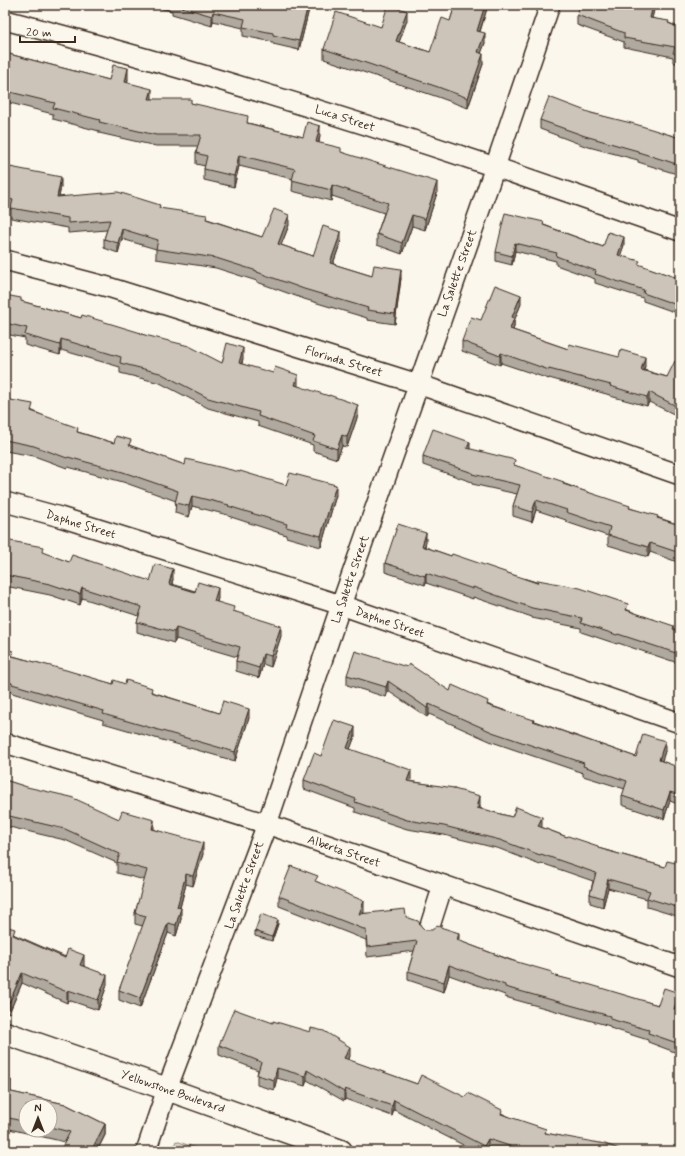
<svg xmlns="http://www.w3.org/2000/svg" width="685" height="1156" font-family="Mynerve,sans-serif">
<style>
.green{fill:#dfd9ce;stroke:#8d8276}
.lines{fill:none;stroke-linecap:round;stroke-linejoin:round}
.minor-casing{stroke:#3b2a1e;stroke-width:22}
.tertiary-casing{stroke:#3b2a1e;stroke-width:25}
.minor{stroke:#fbf7ec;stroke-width:19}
.tertiary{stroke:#fbf7ec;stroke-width:22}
.wall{fill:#afa99f;stroke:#3b2a1e;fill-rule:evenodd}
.shaded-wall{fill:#8f8982;stroke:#3b2a1e}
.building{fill:#ccc4b9;stroke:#3b2a1e}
.labels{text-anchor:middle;stroke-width:3;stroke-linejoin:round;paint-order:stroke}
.street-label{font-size:12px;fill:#3b2a1e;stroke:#fbf7ec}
</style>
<rect width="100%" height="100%" fill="#fbf7ec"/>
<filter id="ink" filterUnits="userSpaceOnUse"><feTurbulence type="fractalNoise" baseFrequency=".025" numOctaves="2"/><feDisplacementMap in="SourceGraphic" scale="8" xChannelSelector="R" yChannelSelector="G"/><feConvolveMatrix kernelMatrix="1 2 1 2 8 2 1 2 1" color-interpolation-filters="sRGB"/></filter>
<g filter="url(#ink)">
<path class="green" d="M 176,1141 L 205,1151 L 172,1151 Z"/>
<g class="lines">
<g class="minor-casing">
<g id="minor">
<path d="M 5,20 C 170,63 333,113 495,167 C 557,188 618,210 680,231"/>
<path d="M 5,260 L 108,287 L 418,384 L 680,475"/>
<path d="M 5,502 L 60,517 L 341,605 L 680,723"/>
<path d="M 5,743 L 267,824 L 680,967"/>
<path d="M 429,929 L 443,885"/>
<path d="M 146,1151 L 167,1089 L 267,824 L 341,605 L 495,167 L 550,5"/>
</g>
</g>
<g class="tertiary-casing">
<path id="tertiary" d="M 5,1033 L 167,1089 L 341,1151"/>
</g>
<use href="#minor" class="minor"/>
<use href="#tertiary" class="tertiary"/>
</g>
<g class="wall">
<path d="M 144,5 L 310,5 L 299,50 L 273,44 L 273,42 L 243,36 L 243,28 L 213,21 L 212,26 L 172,14 L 172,11 Z"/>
<path d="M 455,5 L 488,5 L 480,32 L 485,43 L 481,53 L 483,64 L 468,108 L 438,97 L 324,59 L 324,49 L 381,27 L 407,20 L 399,42 L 430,52 L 450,21 Z"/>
<path d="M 655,5 L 652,18 L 669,23 L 680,28 L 680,65 L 673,62 L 673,57 L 624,47 L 624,42 L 577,25 L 577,15 Z"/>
<path d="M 5,53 L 109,80 L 128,79 L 127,83 L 152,99 L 191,103 L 248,123 L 303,137 L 320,136 L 319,143 L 437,193 L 425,230 L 412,226 L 402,254 L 377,245 L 377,234 L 384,213 L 332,196 L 331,201 L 292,191 L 293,179 L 239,166 L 234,187 L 204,180 L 204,169 L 205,166 L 196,164 L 196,153 L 198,146 L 156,146 L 99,133 L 99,131 L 53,119 L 53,114 L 6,102 Z"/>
<path d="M 591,113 L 680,138 L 680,175 L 638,162 L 638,160 L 585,146 L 540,129 L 540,120 Z"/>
<path d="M 5,166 L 61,186 L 59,197 L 160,209 L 207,219 L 262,237 L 289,225 L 281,245 L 313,256 L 341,241 L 333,264 L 372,276 L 401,278 L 395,324 L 367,320 L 367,318 L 304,299 L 257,282 L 257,281 L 216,268 L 156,259 L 156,249 L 122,239 L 118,253 L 104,248 L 104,239 L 107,230 L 68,233 L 68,228 L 11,218 L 11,209 L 5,208 Z"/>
<path d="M 544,225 L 603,247 L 624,245 L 620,255 L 640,265 L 680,279 L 680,314 L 643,301 L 643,298 L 595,283 L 595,279 L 556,265 L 556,261 L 515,251 L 512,265 L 496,261 L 496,252 Z"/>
<path d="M 5,295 L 21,301 L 81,318 L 141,334 L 222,363 L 243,358 L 242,364 L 298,386 L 358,415 L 347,447 L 342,446 L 337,459 L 313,451 L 313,445 L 258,426 L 258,422 L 208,408 L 160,383 L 120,373 L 120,367 L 61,350 L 60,355 L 25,345 L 25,338 L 5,334 Z"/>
<path d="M 521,304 L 514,321 L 514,327 L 513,330 L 568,349 L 645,366 L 644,370 L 667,377 L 680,364 L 680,417 L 649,402 L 647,406 L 610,396 L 610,395 L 549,378 L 549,379 L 501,363 L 500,365 L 462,351 L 462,341 L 481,320 Z"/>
<path d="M 5,399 L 33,411 L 78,432 L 114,443 L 131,446 L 185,465 L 336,495 L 321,547 L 286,537 L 286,535 L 228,516 L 228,515 L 192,506 L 189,517 L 175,513 L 176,501 L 123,482 L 68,467 L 67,468 L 34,456 L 5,451 Z"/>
<path d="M 470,449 L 630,508 L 680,525 L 680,563 L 650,552 L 648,557 L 608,545 L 608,536 L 566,522 L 566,520 L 536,510 L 532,522 L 513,516 L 513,506 L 517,494 L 472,484 L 472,482 L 423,465 L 423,456 Z"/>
<path d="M 5,540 L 69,562 L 150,581 L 173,579 L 172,584 L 218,598 L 217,602 L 281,636 L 271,667 L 263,664 L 259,678 L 236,671 L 236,661 L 237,657 L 176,639 L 174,643 L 137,632 L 137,622 L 139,616 L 82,598 L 80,605 L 50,595 L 5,586 Z"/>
<path d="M 426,542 L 425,547 L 451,556 L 628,610 L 674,629 L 680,631 L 680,667 L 678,667 L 678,663 L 618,643 L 617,644 L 581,632 L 581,628 L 532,618 L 532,617 L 473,597 L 473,599 L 426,583 L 425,585 L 385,572 L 385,563 Z"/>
<path d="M 5,649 L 13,656 L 113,684 L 152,692 L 219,713 L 249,718 L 235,761 L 103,723 L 103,720 L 12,693 L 12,692 L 5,690 Z"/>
<path d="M 347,675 L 450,691 L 534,721 L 636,757 L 665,751 L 662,761 L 680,769 L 680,805 L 670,801 L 664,819 L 622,805 L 622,796 L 625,789 L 583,776 L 583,773 L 492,742 L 429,714 L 427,717 L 388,691 L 386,697 L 347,685 Z"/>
<path d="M 355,736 L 350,749 L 411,779 L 410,781 L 454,789 L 480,805 L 480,808 L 542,826 L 541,827 L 567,837 L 598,848 L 665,867 L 680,864 L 680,917 L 647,907 L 647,899 L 608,888 L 603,907 L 590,903 L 590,894 L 593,881 L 541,863 L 540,865 L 500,849 L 444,835 L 407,829 L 355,812 L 355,808 L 304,789 L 304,780 L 321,756 Z"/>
<path d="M 5,780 L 119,819 L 154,829 L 203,854 L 193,886 L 186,884 L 180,908 L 181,919 L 176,936 L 168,933 L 140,1008 L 119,1000 L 119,990 L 143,926 L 135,924 L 135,913 L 145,880 L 117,873 L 117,863 L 65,840 L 5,826 Z"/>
<path d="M 318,882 L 364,911 L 363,913 L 406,917 L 425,930 L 459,941 L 552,975 L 658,1005 L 679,1003 L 677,1010 L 680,1011 L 680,1054 L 648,1042 L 648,1040 L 610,1028 L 610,1026 L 505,997 L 505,995 L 449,975 L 444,992 L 408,980 L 408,971 L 414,951 L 367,957 L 366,940 L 279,906 L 279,896 Z"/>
<path d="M 278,924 L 272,941 L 255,936 L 255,931 Z"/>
<path d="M 5,926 L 15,935 L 84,965 L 84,966 L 107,985 L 98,1010 L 68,1000 L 67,1003 L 22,983 L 9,1013 L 5,1012 Z"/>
<path d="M 219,1045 L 350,1056 L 348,1060 L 417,1084 L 465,1097 L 546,1133 L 625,1151 L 496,1151 L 488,1148 L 487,1151 L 475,1151 L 394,1110 L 392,1116 L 345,1099 L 344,1101 L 307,1080 L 305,1086 L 277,1078 L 274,1090 L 257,1085 L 257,1075 L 258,1070 L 219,1055 Z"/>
<path d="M 5,1077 L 11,1080 L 11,1092 L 65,1104 L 105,1124 L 105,1135 L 97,1151 L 60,1151 L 65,1142 L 5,1128 ZM 26,1106 L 50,1106 L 50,1130 L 26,1130 Z"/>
</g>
<g class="shaded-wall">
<path d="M 308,5 L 310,5 L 299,50 L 299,41 Z"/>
<path d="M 485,5 L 488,5 L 477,40 L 477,31 Z"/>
<path d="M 653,5 L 655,5 L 655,6 L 650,27 L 650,18 Z"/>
<path d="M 407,11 L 407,20 L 396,51 L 396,41 Z"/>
<path d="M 213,12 L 213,21 L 212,26 L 212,16 Z"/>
<path d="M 485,33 L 485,43 L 478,62 L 478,52 Z"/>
<path d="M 483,54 L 483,64 L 468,108 L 468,98 Z"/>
<path d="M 128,68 L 128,79 L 125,93 L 125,82 Z"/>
<path d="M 152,89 L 152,100 L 149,99 Z"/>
<path d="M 320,126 L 320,136 L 316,153 L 316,142 Z"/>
<path d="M 239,155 L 239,166 L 234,187 L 234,176 Z"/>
<path d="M 61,177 L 61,186 L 57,207 L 57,197 Z"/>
<path d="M 437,182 L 437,193 L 425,230 L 425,219 Z"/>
<path d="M 332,185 L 332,196 L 331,201 L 331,190 Z"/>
<path d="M 289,215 L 289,225 L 278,253 L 278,244 Z"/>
<path d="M 412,215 L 412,226 L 402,254 L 402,243 Z"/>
<path d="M 122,229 L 122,239 L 118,253 L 118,243 Z"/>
<path d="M 341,232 L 341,241 L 330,272 L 330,263 Z"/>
<path d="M 624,237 L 624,245 L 618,263 L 618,255 Z"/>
<path d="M 515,243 L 515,251 L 512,265 L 512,256 Z"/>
<path d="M 401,269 L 401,278 L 395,324 L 395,314 Z"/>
<path d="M 521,295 L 521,304 L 514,321 L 514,327 L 510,338 L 510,329 L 512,317 Z"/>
<path d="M 61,339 L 61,350 L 60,355 L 60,345 Z"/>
<path d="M 243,348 L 243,358 L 239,373 L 239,363 Z"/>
<path d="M 501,353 L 501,363 L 500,365 L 500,356 Z"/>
<path d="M 645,357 L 645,366 L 641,379 L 641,370 Z"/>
<path d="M 298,375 L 298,385 L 295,395 L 295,385 Z"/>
<path d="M 649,392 L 649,402 L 647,406 L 647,397 Z"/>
<path d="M 358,405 L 358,415 L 347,447 L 347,437 Z"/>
<path d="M 342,435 L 342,446 L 337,459 L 337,449 Z"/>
<path d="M 470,442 L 470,452 L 467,448 Z"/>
<path d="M 336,485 L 336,495 L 321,547 L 321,536 Z"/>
<path d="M 192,496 L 192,506 L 189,517 L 189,506 Z"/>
<path d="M 536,500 L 536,510 L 532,522 L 532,512 Z"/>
<path d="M 426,533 L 426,542 L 422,556 L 422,546 Z"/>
<path d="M 650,543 L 650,552 L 648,557 L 648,547 Z"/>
<path d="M 173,569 L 173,579 L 169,594 L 169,584 Z"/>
<path d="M 426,573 L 426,583 L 425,585 L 425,576 Z"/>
<path d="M 82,588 L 82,598 L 80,605 L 80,594 Z"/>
<path d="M 218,588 L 218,598 L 214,612 L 214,601 Z"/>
<path d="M 281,626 L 281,636 L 271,667 L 271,656 Z"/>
<path d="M 176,628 L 176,639 L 174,643 L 174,632 Z"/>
<path d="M 263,654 L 263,664 L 259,678 L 259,668 Z"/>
<path d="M 388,681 L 388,691 L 386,697 L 386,687 Z"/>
<path d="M 429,704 L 429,714 L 427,717 L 427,708 Z"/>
<path d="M 249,709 L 249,718 L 235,761 L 235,752 Z"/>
<path d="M 355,727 L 355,736 L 347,757 L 347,748 Z"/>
<path d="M 665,741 L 665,751 L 659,770 L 659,760 Z"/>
<path d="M 411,770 L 411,779 L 407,790 L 407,781 Z"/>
<path d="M 670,792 L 670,801 L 664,819 L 664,810 Z"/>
<path d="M 480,796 L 480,805 L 477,817 L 477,808 Z"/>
<path d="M 542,817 L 542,826 L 538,835 L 538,826 Z"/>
<path d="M 154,820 L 154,831 L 152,829 Z"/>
<path d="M 203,843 L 203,854 L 193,886 L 193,876 Z"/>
<path d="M 680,868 L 680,878 L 677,887 L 677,878 Z"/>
<path d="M 186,874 L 186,884 L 177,918 L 177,907 Z"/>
<path d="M 608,879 L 608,888 L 603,907 L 603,898 Z"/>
<path d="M 364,901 L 364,911 L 359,924 L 359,914 Z"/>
<path d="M 181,908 L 181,919 L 176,936 L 176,925 Z"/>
<path d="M 278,920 L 278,924 L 272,941 L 272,937 Z"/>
<path d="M 168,923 L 168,933 L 140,1008 L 140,998 Z"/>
<path d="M 459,933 L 459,943 L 457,940 Z"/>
<path d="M 84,955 L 84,965 L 80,976 L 80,965 Z"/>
<path d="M 449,965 L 449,975 L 444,992 L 444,982 Z"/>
<path d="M 22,973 L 22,983 L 9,1013 L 9,1003 Z"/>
<path d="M 107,975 L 107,985 L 98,1010 L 98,1000 Z"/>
<path d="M 68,990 L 68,1000 L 67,1003 L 67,992 Z"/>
<path d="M 679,993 L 679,1003 L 674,1018 L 674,1009 Z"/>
<path d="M 350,1047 L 350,1056 L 344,1068 L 344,1058 Z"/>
<path d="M 277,1068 L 277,1078 L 274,1090 L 274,1080 Z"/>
<path d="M 307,1070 L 307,1080 L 305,1086 L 305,1076 Z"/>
<path d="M 11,1080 L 11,1091 L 7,1102 L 7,1091 Z"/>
<path d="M 345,1089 L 345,1099 L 344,1101 L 344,1092 Z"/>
<path d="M 394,1100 L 394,1110 L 392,1116 L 392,1106 Z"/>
<path d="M 105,1124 L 105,1135 L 97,1151 L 91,1151 Z"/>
<path d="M 488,1139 L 488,1148 L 487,1151 L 484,1151 L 484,1146 Z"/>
</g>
<g class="building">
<path d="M 175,5 L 308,5 L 299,41 L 273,35 L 273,33 L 243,27 L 245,19 L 213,12 L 212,16 Z"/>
<path d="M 388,5 L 391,5 L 407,11 L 396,41 L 430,52 L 442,18 L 450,21 L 455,5 L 485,5 L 477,31 L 485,33 L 478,52 L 483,54 L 468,98 L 438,87 L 324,49 L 336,12 L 381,27 Z"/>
<path d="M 580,5 L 653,5 L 650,18 L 669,21 L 668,23 L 680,28 L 680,56 L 673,53 L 675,47 L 624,38 L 624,33 L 577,15 Z"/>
<path d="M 5,53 L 109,80 L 113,65 L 128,68 L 125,82 L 152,89 L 149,99 L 191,99 L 191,103 L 248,116 L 247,123 L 303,137 L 307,122 L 320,126 L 316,142 L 341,148 L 341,152 L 437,182 L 425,219 L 412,215 L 402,243 L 377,234 L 388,203 L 332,185 L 331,190 L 292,180 L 295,169 L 239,155 L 234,176 L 204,169 L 207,156 L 196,153 L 201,135 L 156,135 L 99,122 L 100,120 L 53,108 L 55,103 L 6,91 L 8,81 L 5,81 Z"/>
<path d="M 549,97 L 591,113 L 635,124 L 680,138 L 680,165 L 638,152 L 638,151 L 585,136 L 540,120 Z"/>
<path d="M 5,166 L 61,177 L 57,197 L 118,192 L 160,205 L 159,208 L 207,215 L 206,219 L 262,237 L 274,209 L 289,215 L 278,244 L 313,256 L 323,226 L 341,232 L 330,263 L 372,276 L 374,265 L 401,269 L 395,314 L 367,310 L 368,308 L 304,289 L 257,272 L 257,271 L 216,258 L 156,249 L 158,240 L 122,229 L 118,243 L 104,239 L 110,220 L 68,223 L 68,218 L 11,208 L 13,200 L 5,198 Z"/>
<path d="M 505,213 L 544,222 L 543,225 L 603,247 L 608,232 L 624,237 L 618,255 L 640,261 L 638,264 L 680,279 L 680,306 L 643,293 L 644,290 L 595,274 L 596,271 L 556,256 L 557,253 L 515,243 L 512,256 L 496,252 Z"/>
<path d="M 495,285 L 521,295 L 512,317 L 514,318 L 510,329 L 568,349 L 569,344 L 619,357 L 621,350 L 645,357 L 641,370 L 667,377 L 675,361 L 680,364 L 680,408 L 649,392 L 647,397 L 610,386 L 611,385 L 549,369 L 549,370 L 501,353 L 500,356 L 462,341 L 471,317 L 481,320 Z"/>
<path d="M 5,295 L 21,298 L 21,301 L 81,318 L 82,315 L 141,333 L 141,334 L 189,346 L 222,363 L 227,343 L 243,348 L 239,363 L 273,373 L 275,367 L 298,375 L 295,385 L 329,396 L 329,395 L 358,405 L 347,437 L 342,435 L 337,449 L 313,441 L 315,436 L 258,416 L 259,412 L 208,398 L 160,373 L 120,363 L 121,357 L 61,339 L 60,345 L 25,335 L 27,328 L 5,323 Z"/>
<path d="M 5,399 L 33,404 L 31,411 L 78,428 L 77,432 L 114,443 L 116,436 L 131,440 L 129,445 L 185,465 L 186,459 L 240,472 L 240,471 L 286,485 L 290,473 L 336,485 L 321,536 L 286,527 L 287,524 L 228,506 L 229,505 L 192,496 L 189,506 L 175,503 L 178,491 L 123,472 L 68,457 L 67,458 L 34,446 L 5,440 Z"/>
<path d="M 433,429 L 470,442 L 467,448 L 515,460 L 514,465 L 564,482 L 563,484 L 630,506 L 629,508 L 658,516 L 657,518 L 680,525 L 680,553 L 650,543 L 648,547 L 608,535 L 610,527 L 566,512 L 567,510 L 536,500 L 532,512 L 513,506 L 520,485 L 472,474 L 473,473 L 423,456 Z"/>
<path d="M 398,524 L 426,533 L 422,546 L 451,556 L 452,554 L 537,583 L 538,580 L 580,588 L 628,604 L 626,610 L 674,626 L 673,629 L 680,631 L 680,658 L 678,657 L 679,654 L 618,634 L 617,635 L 581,623 L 582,618 L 532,608 L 473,587 L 473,589 L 426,573 L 425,576 L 385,563 Z"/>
<path d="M 5,540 L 43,547 L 42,552 L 69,562 L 72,555 L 150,581 L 155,564 L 173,569 L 169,584 L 195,592 L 198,582 L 218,588 L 214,601 L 234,607 L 233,611 L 281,626 L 271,656 L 263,654 L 259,668 L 236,661 L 240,647 L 176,628 L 174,632 L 137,622 L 142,607 L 82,588 L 80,594 L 50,584 L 5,575 Z"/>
<path d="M 5,649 L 13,651 L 12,656 L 66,670 L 113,684 L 114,680 L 125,684 L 126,680 L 152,688 L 151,692 L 219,713 L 223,701 L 249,709 L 235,752 L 103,714 L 104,711 L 12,684 L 12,683 L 5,681 Z"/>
<path d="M 355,651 L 407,667 L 409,664 L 450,691 L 452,685 L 488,701 L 487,705 L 534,720 L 533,721 L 636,757 L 643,734 L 665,741 L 659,760 L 678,767 L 677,769 L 680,769 L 680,795 L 670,792 L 664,810 L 622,796 L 627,781 L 583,766 L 584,763 L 492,732 L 429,704 L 427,708 L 388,681 L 386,687 L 347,675 Z"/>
<path d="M 334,720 L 355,727 L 347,748 L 411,770 L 407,781 L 454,788 L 454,789 L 480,796 L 477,808 L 512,817 L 516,807 L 542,817 L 538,826 L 567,837 L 568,836 L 598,846 L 598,848 L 665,867 L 667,861 L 680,864 L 680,868 L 677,878 L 680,879 L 680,908 L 647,898 L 650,891 L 608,879 L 603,898 L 590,894 L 596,873 L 541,854 L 540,855 L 500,840 L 444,826 L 407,820 L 355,802 L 356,799 L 304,780 L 314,753 L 321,756 Z"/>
<path d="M 5,780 L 27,787 L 71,797 L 119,819 L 122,811 L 154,820 L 152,829 L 203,843 L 193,876 L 186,874 L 177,907 L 181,908 L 176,925 L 168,923 L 140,998 L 119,990 L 146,916 L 135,913 L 147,870 L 117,862 L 120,854 L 65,829 L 5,815 Z"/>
<path d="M 291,866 L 318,876 L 315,881 L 364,901 L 359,914 L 405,909 L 406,917 L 418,921 L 421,926 L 425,930 L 432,930 L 437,926 L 459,933 L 457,940 L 510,960 L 552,972 L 552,975 L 591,985 L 658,1005 L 664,988 L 679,993 L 674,1009 L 680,1011 L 680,1044 L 648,1033 L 649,1030 L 610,1019 L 610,1016 L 505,987 L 505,985 L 449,965 L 444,982 L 408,971 L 417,941 L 367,947 L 366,930 L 279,896 Z"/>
<path d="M 261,914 L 278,920 L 272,937 L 255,931 Z"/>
<path d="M 5,926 L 15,929 L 13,935 L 65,958 L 68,949 L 84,955 L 80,965 L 107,975 L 98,1000 L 68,990 L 67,992 L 22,973 L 9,1003 L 5,1001 L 5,977 L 8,970 L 5,969 Z"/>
<path d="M 234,1009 L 273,1023 L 273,1021 L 310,1032 L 311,1028 L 324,1031 L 350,1047 L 344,1058 L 417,1084 L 421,1075 L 465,1097 L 468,1093 L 502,1110 L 501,1114 L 546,1129 L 545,1133 L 605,1144 L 625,1151 L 525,1151 L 488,1139 L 484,1146 L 394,1100 L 392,1106 L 345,1089 L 344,1092 L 307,1070 L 305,1076 L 277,1068 L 274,1080 L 257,1075 L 261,1062 L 219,1045 Z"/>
<path d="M 5,1077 L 11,1080 L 7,1091 L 65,1104 L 105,1124 L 91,1151 L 60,1151 L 70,1132 L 50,1127 L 50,1106 L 26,1106 L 26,1122 L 5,1117 Z"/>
</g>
</g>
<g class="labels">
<g class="street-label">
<text transform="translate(345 118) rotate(18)" y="4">Luca Street</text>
<text transform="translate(457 273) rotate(-70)" y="4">La Salette Street</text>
<text transform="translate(344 361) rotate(17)" y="4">Florinda Street</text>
<text transform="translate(81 524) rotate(17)" y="4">Daphne Street</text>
<text transform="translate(350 579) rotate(-71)" y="4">La Salette Street</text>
<text transform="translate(390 622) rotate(19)" y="4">Daphne Street</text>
<text transform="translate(344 851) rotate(19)" y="4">Alberta Street</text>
<text transform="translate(244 885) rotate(-70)" y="4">La Salette Street</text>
<text transform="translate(173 1091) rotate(19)" y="4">Yellowstone Boulevard</text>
</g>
</g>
<rect width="685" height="1156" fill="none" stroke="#fbf7ec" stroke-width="20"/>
<rect x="10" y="10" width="665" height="1136" fill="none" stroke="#3b2a1e" stroke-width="1.5" filter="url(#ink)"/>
<g transform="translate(38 1118)"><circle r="19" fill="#fbf7ec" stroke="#aea59a"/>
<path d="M0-3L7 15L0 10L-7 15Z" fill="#3b2a1e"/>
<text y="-6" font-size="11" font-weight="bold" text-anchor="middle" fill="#3b2a1e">N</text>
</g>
<path d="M20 36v6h55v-6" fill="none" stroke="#3b2a1e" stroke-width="2"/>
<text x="26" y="36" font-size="12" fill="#3b2a1e" stroke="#fbf7ec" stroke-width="3" paint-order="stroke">20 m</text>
</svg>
